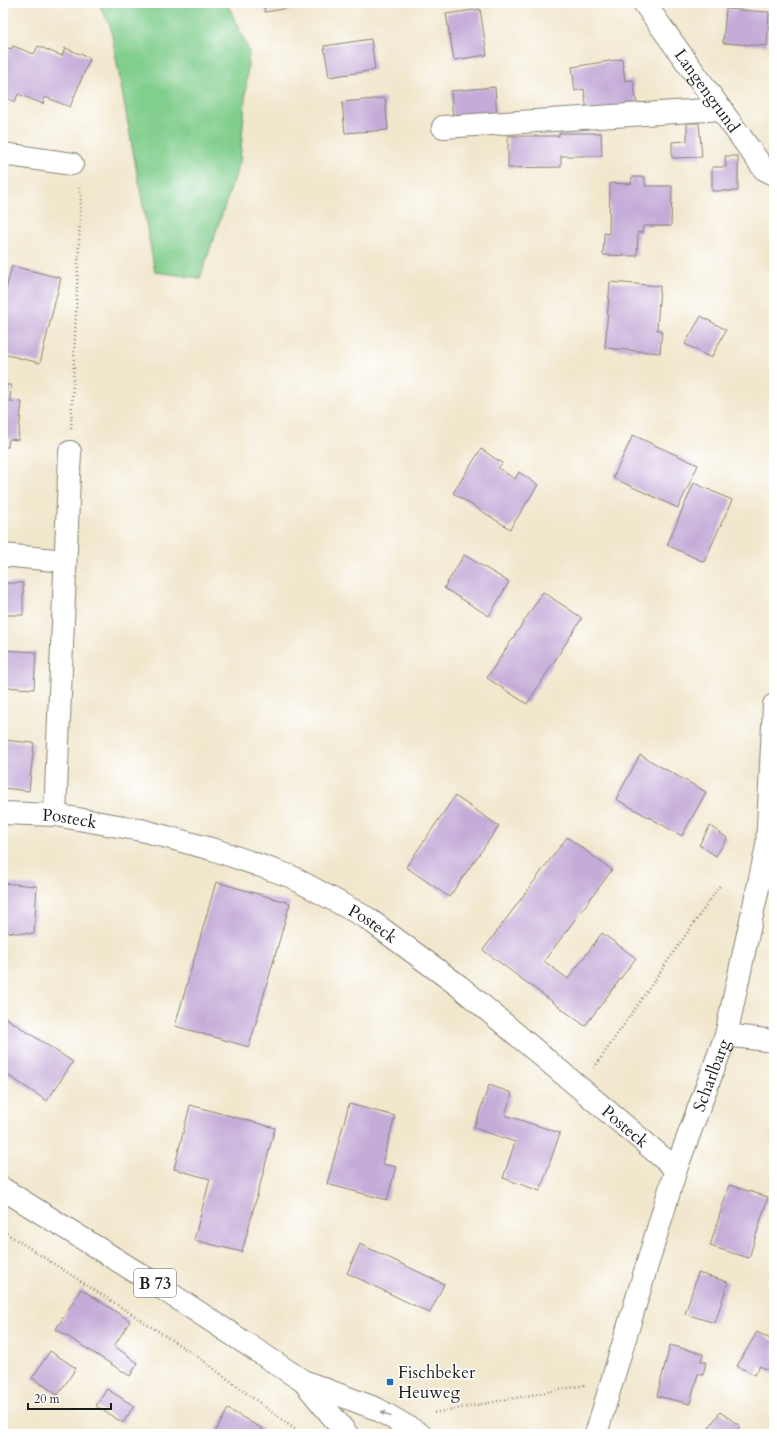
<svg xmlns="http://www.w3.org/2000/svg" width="777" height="1437" font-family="Cardo,serif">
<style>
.green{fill:#81ce8d;stroke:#4e7554}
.building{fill:#c5acd8}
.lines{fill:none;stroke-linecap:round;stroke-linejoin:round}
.minor-casing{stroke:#868274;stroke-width:24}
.major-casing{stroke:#868274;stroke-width:24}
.path{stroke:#868274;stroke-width:2.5;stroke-dasharray:1 3;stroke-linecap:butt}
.minor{stroke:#fff;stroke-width:22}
.major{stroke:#fff;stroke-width:22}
.oneway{fill:#999}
.poi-dot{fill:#1f6fb2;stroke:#fff;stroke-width:1.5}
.labels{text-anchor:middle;stroke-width:3;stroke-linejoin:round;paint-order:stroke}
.shield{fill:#fff;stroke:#606060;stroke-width:1}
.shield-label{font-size:16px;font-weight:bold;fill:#1c1c1c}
.street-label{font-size:17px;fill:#1c1c1c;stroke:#fff}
.poi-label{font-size:17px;fill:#1c1c1c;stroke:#fff;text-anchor:start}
</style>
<rect width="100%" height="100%" fill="#fff"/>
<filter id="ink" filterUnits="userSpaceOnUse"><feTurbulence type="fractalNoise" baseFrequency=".025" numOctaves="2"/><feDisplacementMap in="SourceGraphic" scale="8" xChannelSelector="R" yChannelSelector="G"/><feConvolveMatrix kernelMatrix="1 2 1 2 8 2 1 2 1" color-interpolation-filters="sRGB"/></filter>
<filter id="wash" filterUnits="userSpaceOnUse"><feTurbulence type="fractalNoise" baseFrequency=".012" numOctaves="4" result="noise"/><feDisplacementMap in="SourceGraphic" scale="16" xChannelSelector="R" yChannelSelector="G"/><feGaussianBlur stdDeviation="0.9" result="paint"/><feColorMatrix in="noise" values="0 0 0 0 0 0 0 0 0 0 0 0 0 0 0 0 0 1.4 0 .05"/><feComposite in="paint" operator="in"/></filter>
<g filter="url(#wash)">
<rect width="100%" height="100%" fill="#f1e7cd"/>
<path class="green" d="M 98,3 L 227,3 L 249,51 L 240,162 L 200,278 L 155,272 L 110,25 Z"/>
<g id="blocks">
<g class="building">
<path d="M 263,3 L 301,3 L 301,6 L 265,12 Z"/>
<path d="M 480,9 L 487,55 L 454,60 L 446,14 Z"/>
<path d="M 726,9 L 769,12 L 767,46 L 723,43 Z"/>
<path d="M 371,39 L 375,70 L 329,77 L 324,46 Z"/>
<path d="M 3,46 L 11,49 L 13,46 L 34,54 L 38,46 L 62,56 L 65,48 L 90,58 L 70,107 L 45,97 L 43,104 L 18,94 L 15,102 L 3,97 Z"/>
<path d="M 622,59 L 625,81 L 633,80 L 637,105 L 587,112 L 584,89 L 575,91 L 572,67 Z"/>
<path d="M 495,87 L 497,118 L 453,122 L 451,91 Z"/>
<path d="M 385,98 L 388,130 L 345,133 L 342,102 Z"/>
<path d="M 687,123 L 699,123 L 702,157 L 672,158 L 672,142 L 687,141 Z"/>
<path d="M 559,133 L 601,133 L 602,156 L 561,156 L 561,167 L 508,168 L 508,136 L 559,136 Z"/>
<path d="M 725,156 L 738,156 L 738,191 L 712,191 L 712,167 L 726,167 Z"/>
<path d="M 632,177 L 645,177 L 645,186 L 672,186 L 671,226 L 643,226 L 642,233 L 638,232 L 637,256 L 603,255 L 604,233 L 609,234 L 610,183 L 631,184 Z"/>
<path d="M 12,266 L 61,278 L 40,363 L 3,354 L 3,301 Z"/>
<path d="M 610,282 L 660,286 L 657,330 L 662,330 L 660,353 L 605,348 Z"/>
<path d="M 701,316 L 726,330 L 711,358 L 685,344 Z"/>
<path d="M 3,385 L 11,385 L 10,401 L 22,402 L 18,440 L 9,439 L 8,447 L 3,447 Z"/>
<path d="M 633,435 L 698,465 L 678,508 L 613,478 Z"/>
<path d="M 481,449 L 502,463 L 498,468 L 515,479 L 519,472 L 538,485 L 510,529 L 453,493 Z"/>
<path d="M 694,483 L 732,500 L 704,562 L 667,545 Z"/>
<path d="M 464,555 L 509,582 L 489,616 L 444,588 Z"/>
<rect x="3" y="583" width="20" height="32"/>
<path d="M 543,592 L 582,618 L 527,704 L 487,678 Z"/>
<path d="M 3,650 L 36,652 L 34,689 L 3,687 Z"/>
<path d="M 3,740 L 34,743 L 29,791 L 3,788 Z"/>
<path d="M 640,755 L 706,792 L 682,836 L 616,799 Z"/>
<path d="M 455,796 L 499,826 L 449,897 L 406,867 Z"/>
<path d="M 710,826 L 727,838 L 716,856 L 699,845 Z"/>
<path d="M 567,837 L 612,870 L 544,961 L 568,979 L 602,933 L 636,958 L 585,1026 L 483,950 Z"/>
<path d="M 216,882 L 290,903 L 249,1047 L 175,1026 Z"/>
<path d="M 3,883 L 37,886 L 34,934 L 3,932 Z"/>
<path d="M 3,1016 L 73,1062 L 47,1101 L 3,1072 Z"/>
<path d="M 489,1085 L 512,1093 L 505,1115 L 560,1133 L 540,1191 L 503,1178 L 515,1142 L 474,1128 Z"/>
<path d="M 349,1104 L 395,1116 L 382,1164 L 396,1167 L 387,1200 L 327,1184 Z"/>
<path d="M 190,1105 L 275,1128 L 242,1252 L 194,1240 L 210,1179 L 174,1169 Z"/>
<path d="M 729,1185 L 768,1197 L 749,1258 L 710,1246 Z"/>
<path d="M 360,1244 L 444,1284 L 430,1313 L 347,1273 Z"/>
<path d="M 698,1273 L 728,1282 L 715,1323 L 685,1314 Z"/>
<path d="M 81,1289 L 130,1321 L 114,1346 L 138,1363 L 130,1376 L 56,1329 Z"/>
<path d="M 757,1332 L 774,1341 L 774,1374 L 760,1366 L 755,1375 L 737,1366 Z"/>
<path d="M 670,1345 L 703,1354 L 701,1361 L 706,1362 L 703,1375 L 698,1374 L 690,1404 L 657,1396 Z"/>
<path d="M 50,1351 L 76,1368 L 58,1395 L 32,1378 Z"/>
<path d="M 107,1389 L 134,1406 L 123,1423 L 96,1406 Z"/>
<path d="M 228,1409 L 263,1429 L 261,1434 L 214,1434 Z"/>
<path d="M 720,1412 L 740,1426 L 735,1434 L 708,1434 L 706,1432 Z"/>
</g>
</g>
</g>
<g filter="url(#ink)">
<use href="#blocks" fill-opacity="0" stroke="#868274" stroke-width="1"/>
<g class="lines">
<g class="minor-casing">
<g id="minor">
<path id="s1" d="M 644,3 L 764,169 L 774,174"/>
<path d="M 443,127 L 722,109"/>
<path d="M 3,154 L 72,164"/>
<path d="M 3,555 L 65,561"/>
<path id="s2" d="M 3,813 L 55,815 L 141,830 L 215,850 L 290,876 L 367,918 L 459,986 L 676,1169"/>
<path d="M 55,815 L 70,452"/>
<path d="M 726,1035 L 774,1041"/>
<path id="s3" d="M 596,1434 L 676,1169 L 726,1035 L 767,846 L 774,705"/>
</g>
</g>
<g class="major-casing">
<g id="major">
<path d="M 3,1189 L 157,1285 L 303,1381 L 377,1409 L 420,1434"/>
<path d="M 304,1382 L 347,1434"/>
</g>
</g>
<g class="path">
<path d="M 71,428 L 81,196 L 79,188"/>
<path d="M 594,1068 L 721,884"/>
<path d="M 3,1231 L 201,1359 L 301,1434"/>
<path d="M 434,1413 L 585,1385"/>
</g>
<use href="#minor" class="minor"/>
<use href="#major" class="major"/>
</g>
<defs><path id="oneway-solid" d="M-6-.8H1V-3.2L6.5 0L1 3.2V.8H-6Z"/></defs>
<use class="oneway" href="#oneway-solid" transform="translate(386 1414) rotate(-151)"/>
</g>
<rect class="poi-dot" x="386" y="1378" width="8" height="8" rx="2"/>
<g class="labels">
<rect class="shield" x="134" y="1269" width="42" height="28" rx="3"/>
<g class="shield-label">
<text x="155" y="1289">B 73</text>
</g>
<g class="street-label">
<text dy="6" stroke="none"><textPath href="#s1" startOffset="108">Langengrund</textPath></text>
<text dy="6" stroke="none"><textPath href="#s2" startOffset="67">Posteck</textPath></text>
<text dy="6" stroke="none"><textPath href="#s2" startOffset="391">Posteck</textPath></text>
<text dy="6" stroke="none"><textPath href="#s3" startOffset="377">Scharlbarg</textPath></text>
<text dy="6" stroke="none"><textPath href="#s2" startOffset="715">Posteck</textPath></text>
</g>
<g class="poi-label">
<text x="398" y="1378">Fischbeker<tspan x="398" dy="20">Heuweg</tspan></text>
</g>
</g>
<rect width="777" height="1437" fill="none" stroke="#fff" stroke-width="16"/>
<path d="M28 1403v6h83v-6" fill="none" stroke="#1c1c1c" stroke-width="2"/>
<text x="34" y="1403" font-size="12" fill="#1c1c1c" stroke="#ffffff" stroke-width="3" paint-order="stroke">20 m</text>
</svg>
